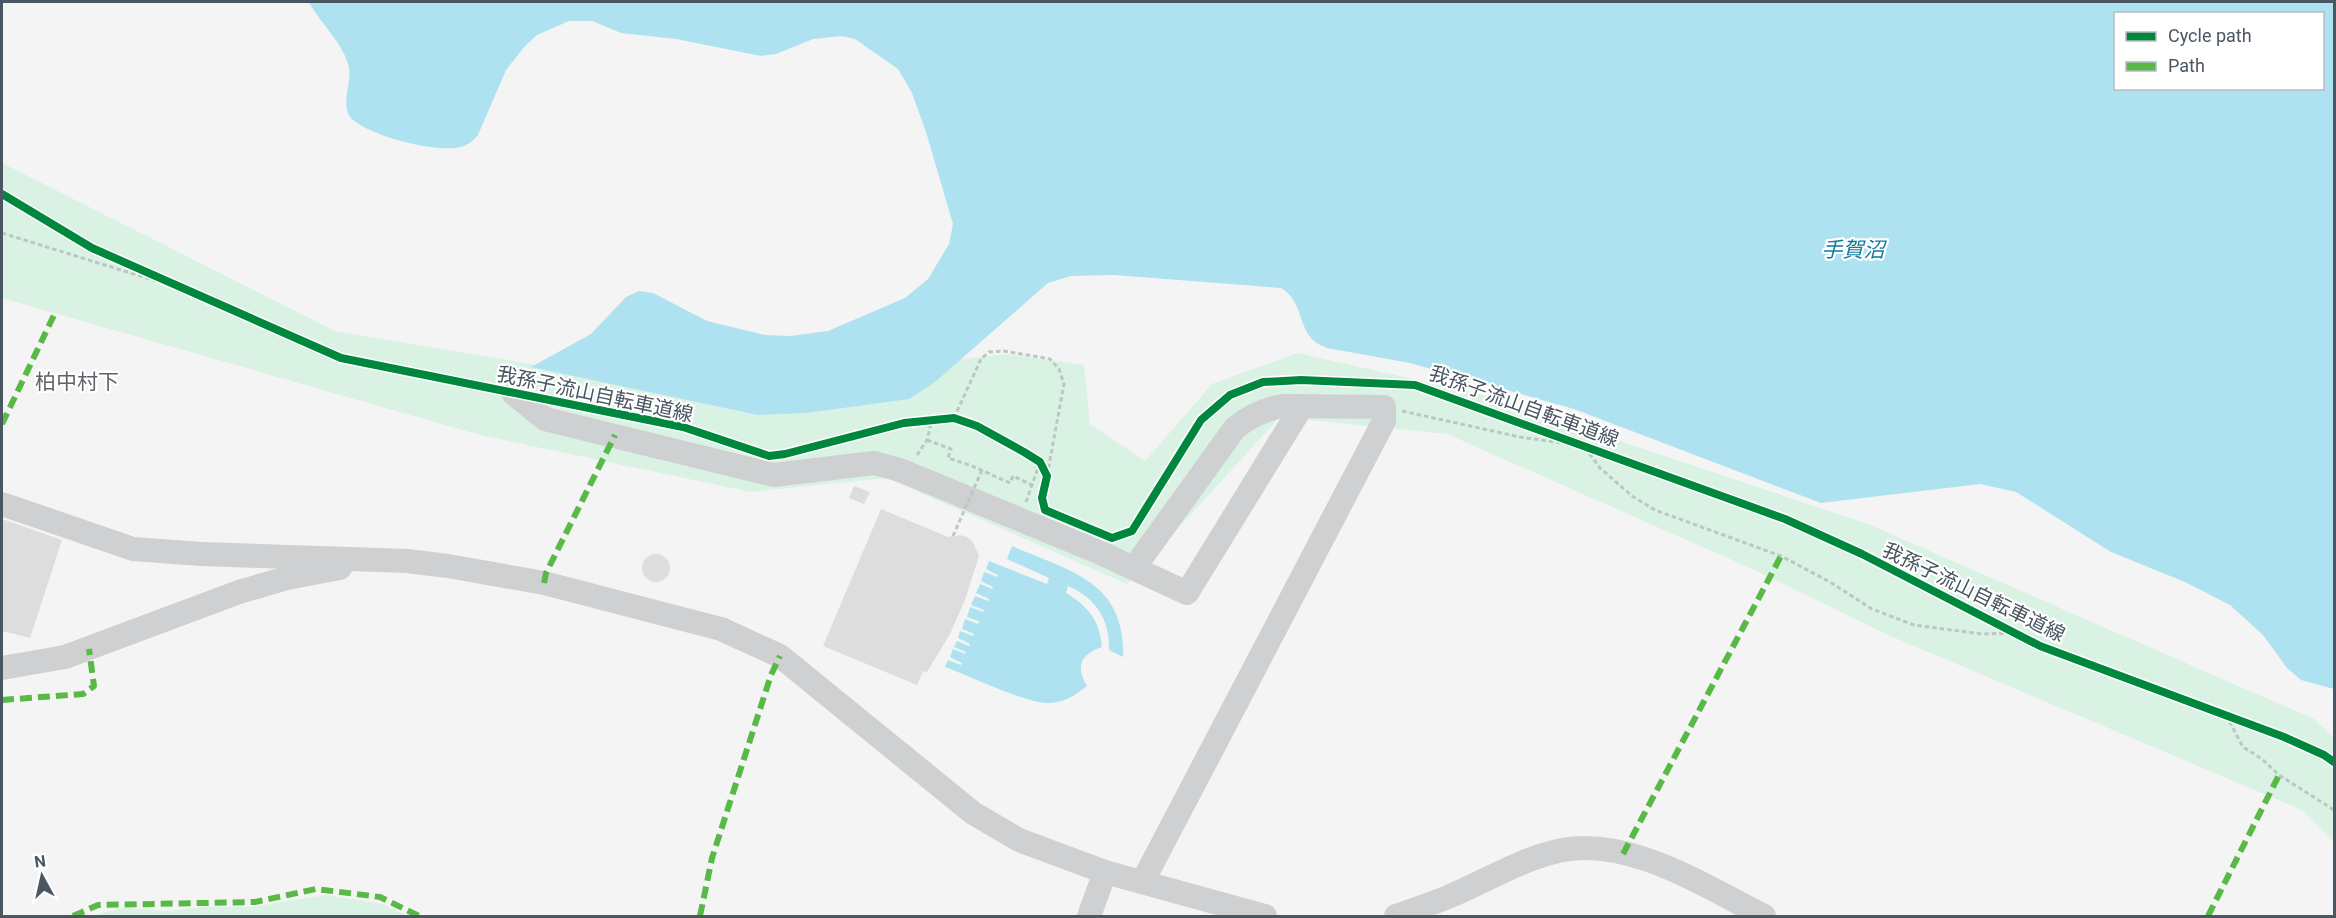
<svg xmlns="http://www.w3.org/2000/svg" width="2336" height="918" font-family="Roboto,'Noto Sans JP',sans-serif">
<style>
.green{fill:#d9f2e3}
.water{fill:#aee2f0;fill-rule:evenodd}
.building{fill:#ddddde}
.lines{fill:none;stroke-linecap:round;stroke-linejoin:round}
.path{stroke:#bcc7c4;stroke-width:3;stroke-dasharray:4.5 3;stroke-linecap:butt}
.minor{stroke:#ced0d2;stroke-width:24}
.path-bridge{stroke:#bcc7c4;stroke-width:3;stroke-dasharray:4.5 3;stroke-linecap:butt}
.quiet{stroke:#58b947;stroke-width:6;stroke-dasharray:12 6;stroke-linecap:butt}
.cycleway-casing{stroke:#fff;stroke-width:11}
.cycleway{stroke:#00873e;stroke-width:8}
.labels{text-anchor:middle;stroke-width:4.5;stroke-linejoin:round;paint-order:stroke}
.street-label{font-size:20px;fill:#4a5661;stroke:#fff}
.water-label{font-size:21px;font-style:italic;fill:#0c7c9b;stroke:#fff}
.neighbourhood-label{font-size:21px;fill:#5f6368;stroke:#fff}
</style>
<rect width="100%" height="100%" fill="#f4f4f4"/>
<g class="green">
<path d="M 2,163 L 335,331 L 697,392 L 1005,354 L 1084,365 L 1090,424 L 1145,461 L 1212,384 L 1298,353 L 1479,394 L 1868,524 L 2314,719 L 2334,738 L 2334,842 L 2302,810 L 1888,635 L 1759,572 L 1447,434 L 1280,417 L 1127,584 L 887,478 L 751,492 L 480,435 L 2,298 Z"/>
<path d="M 326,895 L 383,904 L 407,916 L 92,916 L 121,908 L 165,911 L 205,907 L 253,907 Z"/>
</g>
<g class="water">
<path d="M 309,2 L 2334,2 L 2334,689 L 2301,680 L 2287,668 L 2263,635 L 2230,605 L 2185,582 L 2111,552 L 2016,492 L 1980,484 L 1821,503 L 1574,409 L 1410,363 L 1327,348 C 1323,346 1317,344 1314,341 C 1298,327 1303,301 1281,288 L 1114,275 L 1071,276 L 1048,283 L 935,382 L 909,399 L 806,413 L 758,415 L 531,367 L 591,334 L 626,297 L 639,291 L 653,293 L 707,321 L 765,335 L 791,336 L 828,331 L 905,298 L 928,279 L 949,244 L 953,224 L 926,132 L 912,93 L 898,69 L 855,39 L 842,36 L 813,39 L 776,54 L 761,56 L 676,39 L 621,33 L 592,21 L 569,21 L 537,35 L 525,46 L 506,70 L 478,135 C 474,139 470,144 464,146 C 441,155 368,136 351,118 C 340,106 352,82 349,68 C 345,45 320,23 309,2 ZM 2116,14 L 2322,14 L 2322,88 L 2116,88 Z"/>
<path d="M 1012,546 C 1069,571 1126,581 1123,657 L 1109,650 C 1110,620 1096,598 1068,586 L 1066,593 C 1088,606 1100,621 1102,647 C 1081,654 1075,666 1087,686 C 1077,694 1064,703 1050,703 C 1027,704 970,676 945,667 L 948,660 L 961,665 L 962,663 L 950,657 L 953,649 L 965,654 L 966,652 L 954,647 L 957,641 L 969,646 L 970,644 L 958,638 L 960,631 L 973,636 L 974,634 L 962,629 L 965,619 L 978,624 L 979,621 L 967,617 L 970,607 L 983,612 L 984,610 L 971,605 L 975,596 L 988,601 L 989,599 L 976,593 L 980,584 L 992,589 L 993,587 L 981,581 L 984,572 L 998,577 L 998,575 L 986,569 L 989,561 L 1047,584 L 1049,578 L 1007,559 Z"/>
</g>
<g class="building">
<path d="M 854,486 L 870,492 L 864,504 L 849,498 Z"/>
<path d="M 881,509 L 948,537 L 960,535 L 967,537 L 973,542 L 979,556 L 965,600 L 950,634 L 927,672 L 923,671 L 917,685 L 823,646 Z"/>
<path d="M 2,519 L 62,540 L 30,638 L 2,631 Z"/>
<circle cx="656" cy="568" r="14"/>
</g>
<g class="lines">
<g class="path">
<path d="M 2,233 L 198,294"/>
<path d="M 1402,411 L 1520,437 L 1584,446 L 1600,468 L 1632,496 L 1655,510 L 1781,556 L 1830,582 L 1872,609 L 1914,625 L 1982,634 L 2014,633"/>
<path d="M 954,418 L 981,359 L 989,352 L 1004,351 L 1050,359 L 1059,369 L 1064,384 L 1047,476"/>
<path d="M 927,440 L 951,449 L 948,458 L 972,466 L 1010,483 L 1013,476 L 1032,485"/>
<path d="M 917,455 L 927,440 L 932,419"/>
<path d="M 1026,502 L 1040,462"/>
<path d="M 2226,715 L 2243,747 L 2262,759 L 2279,775 L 2334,810"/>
</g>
<g class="minor">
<path d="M 514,394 L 545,419 L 774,475 L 874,463 L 900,470 L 1103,554 L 1187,593 L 1302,406"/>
<path d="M 2,504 L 133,549 L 201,554 L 407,561 L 448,566 L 544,583 L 721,629 L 780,656 L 973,813 L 1019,840 L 1105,872 L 1265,916"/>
<path d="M 1134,568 L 1235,428 C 1250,416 1264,409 1283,406 L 1384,407 L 1384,421 L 1143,881"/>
<path d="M 2,668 L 65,657 L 239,592 L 287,578 L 340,568"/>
<path d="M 1089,916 L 1105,872"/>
<path d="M 1396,916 C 1413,910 1431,904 1448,897 C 1484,882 1519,860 1558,851 C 1627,835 1704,886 1764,916"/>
</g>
<path class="path-bridge" d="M 953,536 L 982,470"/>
<g class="quiet">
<path d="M 2,424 L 54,315"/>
<path d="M 544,583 L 546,573 L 615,435"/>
<path d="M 2,700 L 83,694 L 94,686 L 89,649"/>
<path d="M 1623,854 L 1781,556"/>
<path d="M 73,916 L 98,905 L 255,902 L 316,889 L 380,897 L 419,916"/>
<path d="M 700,916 L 712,858 L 771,675 L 780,656"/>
<path d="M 2208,916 L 2279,775"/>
</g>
<g class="cycleway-casing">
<path id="cycleway" d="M 2,194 L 92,248 L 341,358 L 683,427 L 769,456 L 785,454 L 904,423 L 954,418 L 977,426 L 1024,452 L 1040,462 L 1047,476 L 1042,498 L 1045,510 L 1112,538 L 1132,531 L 1201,420 L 1230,395 L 1263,382 L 1301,380 L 1415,385 L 1785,519 L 1862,554 L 2040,646 L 2284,737 L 2324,755 L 2334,762"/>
</g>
<use href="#cycleway" class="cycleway"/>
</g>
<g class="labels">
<g class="street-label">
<text transform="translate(595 394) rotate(12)" y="7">我孫子流山自転車道線</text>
<text transform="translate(1524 406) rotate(20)" y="7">我孫子流山自転車道線</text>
<text transform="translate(1974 592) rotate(26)" y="7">我孫子流山自転車道線</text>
</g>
<g class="water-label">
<text x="1853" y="257">手賀沼</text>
</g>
<g class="neighbourhood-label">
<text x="77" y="389">柏中村下</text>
</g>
</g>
<rect width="2336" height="918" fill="none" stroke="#4a5661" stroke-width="6"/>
<rect x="2114" y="12" width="210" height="78" fill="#ffffff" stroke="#b7bbc0" stroke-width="1.5"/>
<rect x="2126" y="32" width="30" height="9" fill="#00873e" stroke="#b7bbc0" stroke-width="1.5"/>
<text x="2168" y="42" font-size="18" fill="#4a5661">Cycle path</text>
<rect x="2126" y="62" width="30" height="9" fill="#58b947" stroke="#b7bbc0" stroke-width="1.5"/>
<text x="2168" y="72" font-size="18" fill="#4a5661">Path</text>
<g transform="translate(42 876) rotate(352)" stroke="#ffffff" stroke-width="4.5" paint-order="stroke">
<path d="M0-4.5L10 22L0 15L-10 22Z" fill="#4a5661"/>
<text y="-9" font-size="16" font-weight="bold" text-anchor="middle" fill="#4a5661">N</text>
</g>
</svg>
